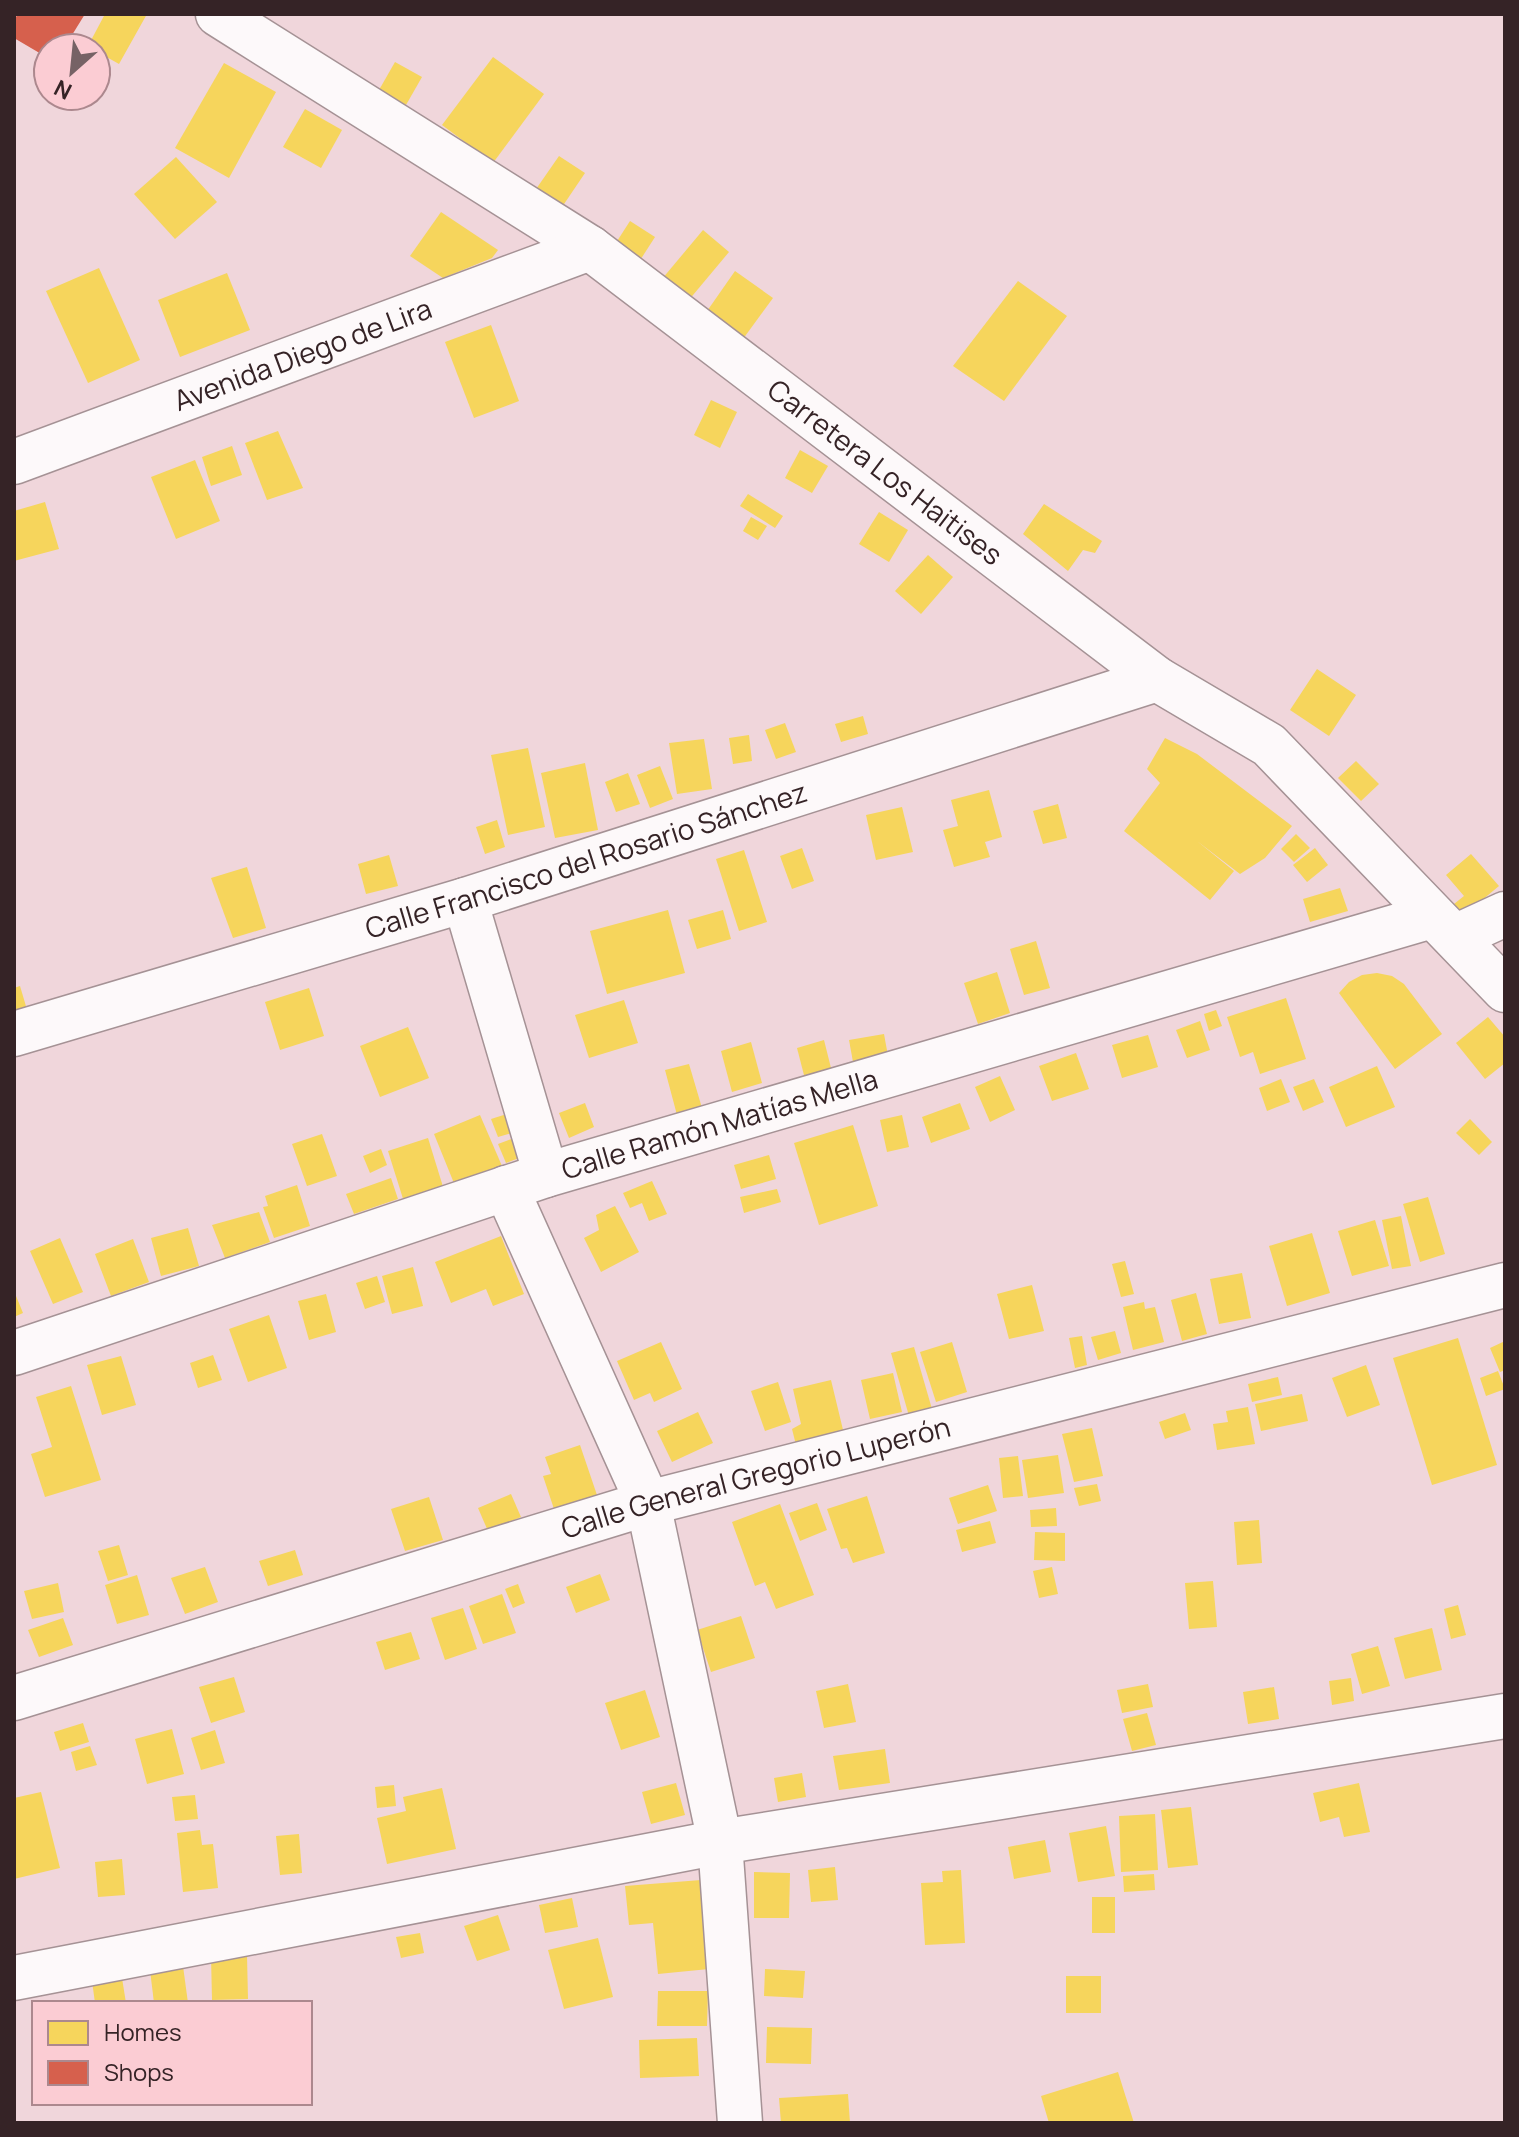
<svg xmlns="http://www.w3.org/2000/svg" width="1519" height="2137" font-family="Manrope,sans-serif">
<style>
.homes{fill:#f6d55c}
.shops{fill:#d6604d}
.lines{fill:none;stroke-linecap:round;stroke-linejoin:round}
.minor-casing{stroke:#a59295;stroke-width:47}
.minor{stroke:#fdf9fa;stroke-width:44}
.labels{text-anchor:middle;stroke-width:8;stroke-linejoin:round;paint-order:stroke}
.street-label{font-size:28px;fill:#352326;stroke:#fbccd3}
</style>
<rect width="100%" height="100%" fill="#f0d6db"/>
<g class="homes">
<path d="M 105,14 L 147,14 L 119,64 L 96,51 L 96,48 L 88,46 Z"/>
<path d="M 493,57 L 544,94 L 493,163 L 442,125 Z"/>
<path d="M 395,62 L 422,77 L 406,105 L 379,90 Z"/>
<path d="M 224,63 L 276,92 L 229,178 L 175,148 Z"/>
<path d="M 305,109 L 342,130 L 321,168 L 283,147 Z"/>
<path d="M 559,156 L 585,173 L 560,210 L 534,192 Z"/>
<path d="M 176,157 L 217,202 L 175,239 L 134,194 Z"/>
<path d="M 441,212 L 498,250 L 492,258 L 443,278 L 410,256 Z"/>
<path d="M 630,221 L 655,237 L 637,265 L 612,249 Z"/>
<path d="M 703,230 L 729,252 L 683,307 L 657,285 Z"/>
<path d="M 99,268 L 140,360 L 88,383 L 46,291 Z"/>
<path d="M 735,271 L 773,298 L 743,339 L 705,314 Z"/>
<path d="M 227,273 L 250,330 L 180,357 L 158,300 Z"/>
<path d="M 1018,281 L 1067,316 L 1004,401 L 953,366 Z"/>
<path d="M 491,325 L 519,401 L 474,418 L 445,342 Z"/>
<path d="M 711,400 L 737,412 L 720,448 L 694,435 Z"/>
<path d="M 278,431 L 303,488 L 267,500 L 245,443 Z"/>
<path d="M 232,446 L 242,475 L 211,486 L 202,457 Z"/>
<path d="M 800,450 L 828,466 L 812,493 L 785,478 Z"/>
<path d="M 195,460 L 220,521 L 176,539 L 151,477 Z"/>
<path d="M 748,494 L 783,516 L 775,528 L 740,506 Z"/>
<path d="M 45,502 L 59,549 L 14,561 L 14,511 Z"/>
<path d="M 1044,504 L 1102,541 L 1095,553 L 1083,550 L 1068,571 L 1023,534 Z"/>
<path d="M 879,512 L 908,530 L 889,562 L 859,544 Z"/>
<path d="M 751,517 L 767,526 L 758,540 L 743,531 Z"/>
<path d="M 928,555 L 953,577 L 921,614 L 895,591 Z"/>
<path d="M 1317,669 L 1356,695 L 1329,736 L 1290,710 Z"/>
<path d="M 863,716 L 868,734 L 841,742 L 835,724 Z"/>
<path d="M 785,723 L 796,752 L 776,759 L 765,730 Z"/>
<path d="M 749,735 L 752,761 L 733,764 L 729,738 Z"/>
<path d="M 1165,738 L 1197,754 L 1292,826 L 1265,858 L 1240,874 L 1197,841 L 1234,871 L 1210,900 L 1124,831 L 1160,783 L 1147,769 Z"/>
<path d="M 704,739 L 712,789 L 677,794 L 669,743 Z"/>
<path d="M 528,748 L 545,827 L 508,835 L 491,755 Z"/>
<path d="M 1356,761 L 1379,784 L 1361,801 L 1338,778 Z"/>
<path d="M 585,763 L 598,830 L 555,838 L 541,773 Z"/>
<path d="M 660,766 L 673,799 L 650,808 L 637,775 Z"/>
<path d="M 628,773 L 640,804 L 616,812 L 605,782 Z"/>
<path d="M 989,790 L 1002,837 L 985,842 L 990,857 L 954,867 L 943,830 L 958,826 L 951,800 Z"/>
<path d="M 1058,804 L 1067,838 L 1043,844 L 1033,811 Z"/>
<path d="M 902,807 L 913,852 L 876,860 L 866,815 Z"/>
<path d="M 497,820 L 505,847 L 485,854 L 476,827 Z"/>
<path d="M 1296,834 L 1310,848 L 1294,862 L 1281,849 Z"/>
<path d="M 802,848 L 814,881 L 792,889 L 780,856 Z"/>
<path d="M 1315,848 L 1328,865 L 1307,882 L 1293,865 Z"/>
<path d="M 744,850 L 767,922 L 739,931 L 716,859 Z"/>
<path d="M 1471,854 L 1499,886 L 1464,915 L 1454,904 L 1464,896 L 1446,875 Z"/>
<path d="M 389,855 L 398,886 L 366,894 L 358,864 Z"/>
<path d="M 247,867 L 266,928 L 233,938 L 211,878 Z"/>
<path d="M 1340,888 L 1348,911 L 1310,922 L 1303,899 Z"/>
<path d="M 668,910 L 685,973 L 607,994 L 590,931 Z"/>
<path d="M 723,910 L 731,939 L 697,949 L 688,920 Z"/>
<path d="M 1036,941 L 1050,988 L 1024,995 L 1010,949 Z"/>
<path d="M 997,972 L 1010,1013 L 978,1024 L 964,983 Z"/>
<path d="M 1377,973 L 1392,976 L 1404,984 L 1442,1034 L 1395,1069 L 1339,993 L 1349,982 L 1362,975 Z"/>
<path d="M 20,986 L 28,1013 L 14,1018 L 14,988 Z"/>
<path d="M 309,988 L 324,1036 L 280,1050 L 265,1002 Z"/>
<path d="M 1286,998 L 1306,1059 L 1260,1074 L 1253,1052 L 1240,1057 L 1227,1017 Z"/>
<path d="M 624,1000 L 638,1043 L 589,1058 L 575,1015 Z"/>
<path d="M 1216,1010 L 1222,1026 L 1209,1031 L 1204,1014 Z"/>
<path d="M 1488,1017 L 1505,1037 L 1505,1063 L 1485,1079 L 1456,1043 Z"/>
<path d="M 1200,1021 L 1210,1050 L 1187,1058 L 1176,1030 Z"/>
<path d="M 408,1027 L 429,1078 L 380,1097 L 360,1046 Z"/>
<path d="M 884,1034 L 888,1056 L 853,1062 L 849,1040 Z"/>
<path d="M 1148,1035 L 1158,1067 L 1122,1078 L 1112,1045 Z"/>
<path d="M 824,1040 L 832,1072 L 805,1079 L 797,1048 Z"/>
<path d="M 751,1042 L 762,1083 L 732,1092 L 721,1051 Z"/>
<path d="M 1076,1053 L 1089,1089 L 1052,1101 L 1039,1066 Z"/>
<path d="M 689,1064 L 702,1108 L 677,1115 L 665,1070 Z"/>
<path d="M 1377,1066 L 1395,1107 L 1346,1127 L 1329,1087 Z"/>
<path d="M 1000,1076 L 1015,1110 L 990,1122 L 975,1087 Z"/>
<path d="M 1281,1079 L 1290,1102 L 1267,1111 L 1259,1088 Z"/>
<path d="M 1314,1079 L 1324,1102 L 1303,1111 L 1293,1087 Z"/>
<path d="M 585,1103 L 594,1127 L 569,1138 L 559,1113 Z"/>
<path d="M 960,1103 L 970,1129 L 931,1143 L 922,1117 Z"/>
<path d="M 513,1112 L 519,1131 L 498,1137 L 491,1119 Z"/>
<path d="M 480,1115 L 505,1173 L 460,1198 L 434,1134 Z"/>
<path d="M 902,1115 L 909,1147 L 887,1152 L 880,1120 Z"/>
<path d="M 1470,1119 L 1492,1142 L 1479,1155 L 1456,1133 Z"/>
<path d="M 853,1125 L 878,1206 L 819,1225 L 794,1143 Z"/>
<path d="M 322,1134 L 337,1176 L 307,1186 L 292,1144 Z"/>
<path d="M 519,1136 L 527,1155 L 506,1163 L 498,1144 Z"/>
<path d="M 428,1138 L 444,1190 L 404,1202 L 388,1151 Z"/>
<path d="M 381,1149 L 387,1165 L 370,1173 L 363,1156 Z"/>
<path d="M 769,1155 L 776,1179 L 741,1189 L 734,1165 Z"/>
<path d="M 391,1178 L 398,1199 L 354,1214 L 346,1194 Z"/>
<path d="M 652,1181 L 667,1214 L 649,1221 L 642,1203 L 630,1208 L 623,1193 Z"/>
<path d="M 297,1185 L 310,1226 L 274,1238 L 263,1207 L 268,1206 L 265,1196 Z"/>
<path d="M 777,1189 L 781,1202 L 744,1213 L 740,1197 Z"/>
<path d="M 1428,1197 L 1445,1254 L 1420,1262 L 1403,1204 Z"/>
<path d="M 615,1206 L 639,1252 L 601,1272 L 584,1238 L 599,1230 L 596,1215 Z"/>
<path d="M 259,1212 L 270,1242 L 225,1258 L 212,1225 Z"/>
<path d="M 1401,1216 L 1411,1266 L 1392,1269 L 1382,1220 Z"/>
<path d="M 1375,1220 L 1389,1266 L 1352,1276 L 1338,1231 Z"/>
<path d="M 188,1228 L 199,1266 L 161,1276 L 151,1238 Z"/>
<path d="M 1312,1233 L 1330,1293 L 1287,1306 L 1269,1246 Z"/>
<path d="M 501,1236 L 524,1294 L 493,1306 L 486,1289 L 451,1303 L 435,1262 Z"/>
<path d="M 60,1238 L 83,1292 L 53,1304 L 30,1251 Z"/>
<path d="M 133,1239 L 149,1282 L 111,1296 L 95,1254 Z"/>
<path d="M 1125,1261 L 1134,1294 L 1121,1297 L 1112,1264 Z"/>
<path d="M 413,1267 L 423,1306 L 392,1314 L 382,1276 Z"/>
<path d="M 1242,1273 L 1251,1318 L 1219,1324 L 1210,1279 Z"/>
<path d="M 377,1276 L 385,1302 L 365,1309 L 356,1283 Z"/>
<path d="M 1032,1285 L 1044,1331 L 1009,1339 L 997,1294 Z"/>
<path d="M 14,1291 L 23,1313 L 14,1317 Z"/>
<path d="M 1196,1293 L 1207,1334 L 1182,1341 L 1171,1300 Z"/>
<path d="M 326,1294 L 336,1332 L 309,1340 L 298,1301 Z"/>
<path d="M 1144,1302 L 1145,1309 L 1155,1307 L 1164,1342 L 1133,1350 L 1123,1307 Z"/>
<path d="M 269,1315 L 287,1368 L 248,1382 L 229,1329 Z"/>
<path d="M 1115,1331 L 1121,1353 L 1098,1360 L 1091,1337 Z"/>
<path d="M 1082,1336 L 1087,1365 L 1075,1368 L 1069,1338 Z"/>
<path d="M 1458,1338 L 1497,1465 L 1432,1485 L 1393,1358 Z"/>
<path d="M 1505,1341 L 1505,1370 L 1500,1372 L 1490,1348 Z"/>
<path d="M 661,1342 L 682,1389 L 654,1402 L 650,1393 L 634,1400 L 617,1361 Z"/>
<path d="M 952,1342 L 967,1392 L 936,1402 L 920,1352 Z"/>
<path d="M 914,1347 L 932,1409 L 909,1416 L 891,1353 Z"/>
<path d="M 213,1355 L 222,1380 L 198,1388 L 190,1363 Z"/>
<path d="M 121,1356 L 136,1405 L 102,1415 L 87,1365 Z"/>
<path d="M 1366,1365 L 1380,1405 L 1347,1417 L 1332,1378 Z"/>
<path d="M 1498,1371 L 1505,1389 L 1486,1396 L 1480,1378 Z"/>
<path d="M 893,1373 L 902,1412 L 870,1419 L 861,1380 Z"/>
<path d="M 1278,1377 L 1282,1395 L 1252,1402 L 1248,1384 Z"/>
<path d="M 831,1380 L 844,1434 L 796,1445 L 792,1429 L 801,1424 L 793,1389 Z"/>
<path d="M 778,1382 L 791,1422 L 765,1431 L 751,1391 Z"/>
<path d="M 71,1386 L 101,1480 L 45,1497 L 31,1454 L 52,1447 L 36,1397 Z"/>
<path d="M 1302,1394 L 1308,1421 L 1261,1431 L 1255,1404 Z"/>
<path d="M 1248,1407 L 1255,1444 L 1217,1450 L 1213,1424 L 1228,1422 L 1226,1411 Z"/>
<path d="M 698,1412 L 713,1443 L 672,1462 L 657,1431 Z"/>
<path d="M 1185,1413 L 1191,1430 L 1165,1439 L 1159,1422 Z"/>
<path d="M 1092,1428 L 1103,1476 L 1074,1482 L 1062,1434 Z"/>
<path d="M 580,1445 L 598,1498 L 555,1512 L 543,1476 L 551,1474 L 545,1457 Z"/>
<path d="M 1058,1455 L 1064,1493 L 1028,1498 L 1022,1460 Z"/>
<path d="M 1018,1456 L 1023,1496 L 1003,1498 L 999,1458 Z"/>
<path d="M 1097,1484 L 1101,1501 L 1079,1506 L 1074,1488 Z"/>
<path d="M 988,1485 L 997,1511 L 958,1524 L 949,1498 Z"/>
<path d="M 511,1494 L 521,1517 L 488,1531 L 478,1508 Z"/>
<path d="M 867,1496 L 885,1553 L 853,1563 L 847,1548 L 841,1549 L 827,1509 Z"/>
<path d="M 429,1497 L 443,1540 L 405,1551 L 391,1509 Z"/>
<path d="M 817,1503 L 827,1530 L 800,1541 L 789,1513 Z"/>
<path d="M 780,1504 L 814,1595 L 776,1609 L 765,1582 L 755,1586 L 732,1522 Z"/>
<path d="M 1056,1508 L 1057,1526 L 1031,1527 L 1030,1510 Z"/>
<path d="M 1259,1520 L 1262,1563 L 1237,1565 L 1234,1522 Z"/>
<path d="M 990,1521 L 996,1543 L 962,1552 L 956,1530 Z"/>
<path d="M 1035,1532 L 1065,1533 L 1065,1561 L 1034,1560 Z"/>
<path d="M 119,1545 L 128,1575 L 108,1581 L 98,1551 Z"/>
<path d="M 295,1550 L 303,1575 L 268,1586 L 259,1561 Z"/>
<path d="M 205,1567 L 218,1602 L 185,1614 L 171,1578 Z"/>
<path d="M 1052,1567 L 1058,1594 L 1039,1598 L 1033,1571 Z"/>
<path d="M 600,1574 L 610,1600 L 576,1613 L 566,1587 Z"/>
<path d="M 137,1575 L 149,1615 L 117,1624 L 105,1585 Z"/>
<path d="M 1213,1581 L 1217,1627 L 1189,1629 L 1185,1583 Z"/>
<path d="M 58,1583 L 64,1612 L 32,1619 L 24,1591 Z"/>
<path d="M 518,1584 L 525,1603 L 513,1608 L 505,1589 Z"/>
<path d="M 502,1594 L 516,1633 L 483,1644 L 469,1606 Z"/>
<path d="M 1458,1605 L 1466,1635 L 1451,1639 L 1444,1609 Z"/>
<path d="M 463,1608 L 477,1649 L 445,1660 L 431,1618 Z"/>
<path d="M 741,1616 L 755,1658 L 711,1672 L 697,1630 Z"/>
<path d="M 63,1618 L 73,1645 L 39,1657 L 28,1630 Z"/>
<path d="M 1432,1628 L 1442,1670 L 1405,1679 L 1394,1638 Z"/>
<path d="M 411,1632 L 420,1659 L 385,1670 L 376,1642 Z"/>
<path d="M 1378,1646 L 1390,1686 L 1362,1694 L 1351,1654 Z"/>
<path d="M 234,1677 L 245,1712 L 211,1723 L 199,1687 Z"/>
<path d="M 1351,1678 L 1354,1701 L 1332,1705 L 1329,1681 Z"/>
<path d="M 848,1684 L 856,1722 L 824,1728 L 816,1691 Z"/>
<path d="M 1148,1684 L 1153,1707 L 1122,1713 L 1117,1690 Z"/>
<path d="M 1274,1687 L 1279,1719 L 1248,1724 L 1243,1692 Z"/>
<path d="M 645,1690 L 660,1737 L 621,1750 L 605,1703 Z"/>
<path d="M 1147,1713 L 1156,1745 L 1132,1751 L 1123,1719 Z"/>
<path d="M 83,1723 L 89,1742 L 60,1751 L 54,1732 Z"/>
<path d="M 172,1729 L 184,1774 L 147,1784 L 135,1739 Z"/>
<path d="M 215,1730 L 225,1763 L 201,1770 L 191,1738 Z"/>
<path d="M 90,1746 L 97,1765 L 76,1771 L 71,1752 Z"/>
<path d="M 885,1749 L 890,1783 L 839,1790 L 833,1756 Z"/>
<path d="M 802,1773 L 806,1797 L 778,1802 L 774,1778 Z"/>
<path d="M 676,1783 L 685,1815 L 651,1824 L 642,1792 Z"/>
<path d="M 1359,1783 L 1370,1832 L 1344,1837 L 1339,1817 L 1320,1822 L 1313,1793 Z"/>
<path d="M 394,1785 L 396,1806 L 377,1808 L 375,1787 Z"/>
<path d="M 442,1788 L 456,1849 L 387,1864 L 377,1818 L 406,1811 L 403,1797 Z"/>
<path d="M 41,1792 L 60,1868 L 14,1879 L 14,1798 Z"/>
<path d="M 195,1795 L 198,1819 L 175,1821 L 172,1797 Z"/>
<path d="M 1191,1807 L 1198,1865 L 1168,1868 L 1161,1810 Z"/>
<path d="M 1155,1814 L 1158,1870 L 1121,1872 L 1119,1816 Z"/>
<path d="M 1106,1826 L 1115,1876 L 1078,1882 L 1069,1833 Z"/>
<path d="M 200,1830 L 202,1845 L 213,1844 L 218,1888 L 183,1892 L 177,1833 Z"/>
<path d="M 299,1834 L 302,1873 L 280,1875 L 276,1836 Z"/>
<path d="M 1045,1840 L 1051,1872 L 1014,1879 L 1008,1847 Z"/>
<path d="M 122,1859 L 125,1895 L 98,1897 L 95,1862 Z"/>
<path d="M 835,1867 L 838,1900 L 811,1902 L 808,1870 Z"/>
<path d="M 961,1870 L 965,1943 L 925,1945 L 921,1883 L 943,1882 L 942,1871 Z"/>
<path d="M 754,1872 L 790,1873 L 789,1918 L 754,1918 Z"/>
<path d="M 1154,1874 L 1155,1890 L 1124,1892 L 1123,1876 Z"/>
<path d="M 701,1880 L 709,1969 L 658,1974 L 653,1923 L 629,1925 L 625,1886 Z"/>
<rect x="1092" y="1897" width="23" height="36"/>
<path d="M 572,1898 L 578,1927 L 545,1933 L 539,1905 Z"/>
<path d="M 498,1915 L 510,1950 L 477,1961 L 464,1926 Z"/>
<path d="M 420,1933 L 424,1953 L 401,1958 L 396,1937 Z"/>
<path d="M 598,1938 L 613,1997 L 564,2009 L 548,1950 Z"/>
<path d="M 247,1955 L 248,1999 L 212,2000 L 211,1956 Z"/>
<path d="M 183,1966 L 188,2003 L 154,2003 L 150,1970 Z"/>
<path d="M 765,1969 L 805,1971 L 803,1998 L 764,1996 Z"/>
<rect x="1066" y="1976" width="35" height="37"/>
<path d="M 122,1978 L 126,2003 L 95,2003 L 92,1981 Z"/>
<path d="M 658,1991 L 708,1991 L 707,2026 L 657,2026 Z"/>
<path d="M 767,2027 L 812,2028 L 811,2064 L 766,2063 Z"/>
<path d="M 697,2038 L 699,2076 L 640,2078 L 639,2040 Z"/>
<path d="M 1118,2072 L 1134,2123 L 1049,2123 L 1041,2096 Z"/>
<path d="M 848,2094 L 850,2123 L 781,2123 L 779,2098 Z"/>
</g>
<path class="shops" d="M 18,14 L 85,14 L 64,48 L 48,48 L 48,58 L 14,38 L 14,20 Z"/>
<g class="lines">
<g class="minor-casing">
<g id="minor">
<path id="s1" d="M 218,14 L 590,248 L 1157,679 L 1269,745 L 1505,990"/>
<path id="s2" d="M 14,462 L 590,248"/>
<path d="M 465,900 L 546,1175"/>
<path d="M 1455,937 L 1505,914"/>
<path id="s3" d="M 14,1034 L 465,900 L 1157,679"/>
<path d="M 506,1188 L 648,1503 L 720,1842 L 740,2123"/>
<path id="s4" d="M 14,1353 L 546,1175 L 1432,916"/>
<path id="s5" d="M 14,1698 L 648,1503 L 1505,1285"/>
<path d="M 14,1978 L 720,1842 L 1505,1716"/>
</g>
</g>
<use href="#minor" class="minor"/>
</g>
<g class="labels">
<g class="street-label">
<text dy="10" stroke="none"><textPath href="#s2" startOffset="308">Avenida Diego de Lira</textPath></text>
<text dy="10" stroke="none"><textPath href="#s1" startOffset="810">Carretera Los Haitises</textPath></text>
<text dy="10" stroke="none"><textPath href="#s3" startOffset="598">Calle Francisco del Rosario Sánchez</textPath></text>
<text dy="10" stroke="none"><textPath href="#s4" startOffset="742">Calle Ramón Matías Mella</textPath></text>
<text dy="10" stroke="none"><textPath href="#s5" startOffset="774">Calle General Gregorio Luperón</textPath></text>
</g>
</g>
<rect width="1519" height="2137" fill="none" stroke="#352326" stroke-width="32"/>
<rect x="32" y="2001" width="280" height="104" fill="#fbccd3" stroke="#ac888e" stroke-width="2"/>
<rect x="48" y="2021" width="40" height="24" fill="#f6d55c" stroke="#ac888e" stroke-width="2"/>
<text x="104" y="2041" font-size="24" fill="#352326">Homes</text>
<rect x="48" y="2061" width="40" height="24" fill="#d6604d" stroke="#ac888e" stroke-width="2"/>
<text x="104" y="2081" font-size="24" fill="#352326">Shops</text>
<g transform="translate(72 72) rotate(207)"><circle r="38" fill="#fbccd3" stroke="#ac888e" stroke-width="2"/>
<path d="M0-6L14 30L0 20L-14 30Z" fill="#766265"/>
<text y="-12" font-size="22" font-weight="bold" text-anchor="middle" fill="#352326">N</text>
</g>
</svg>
